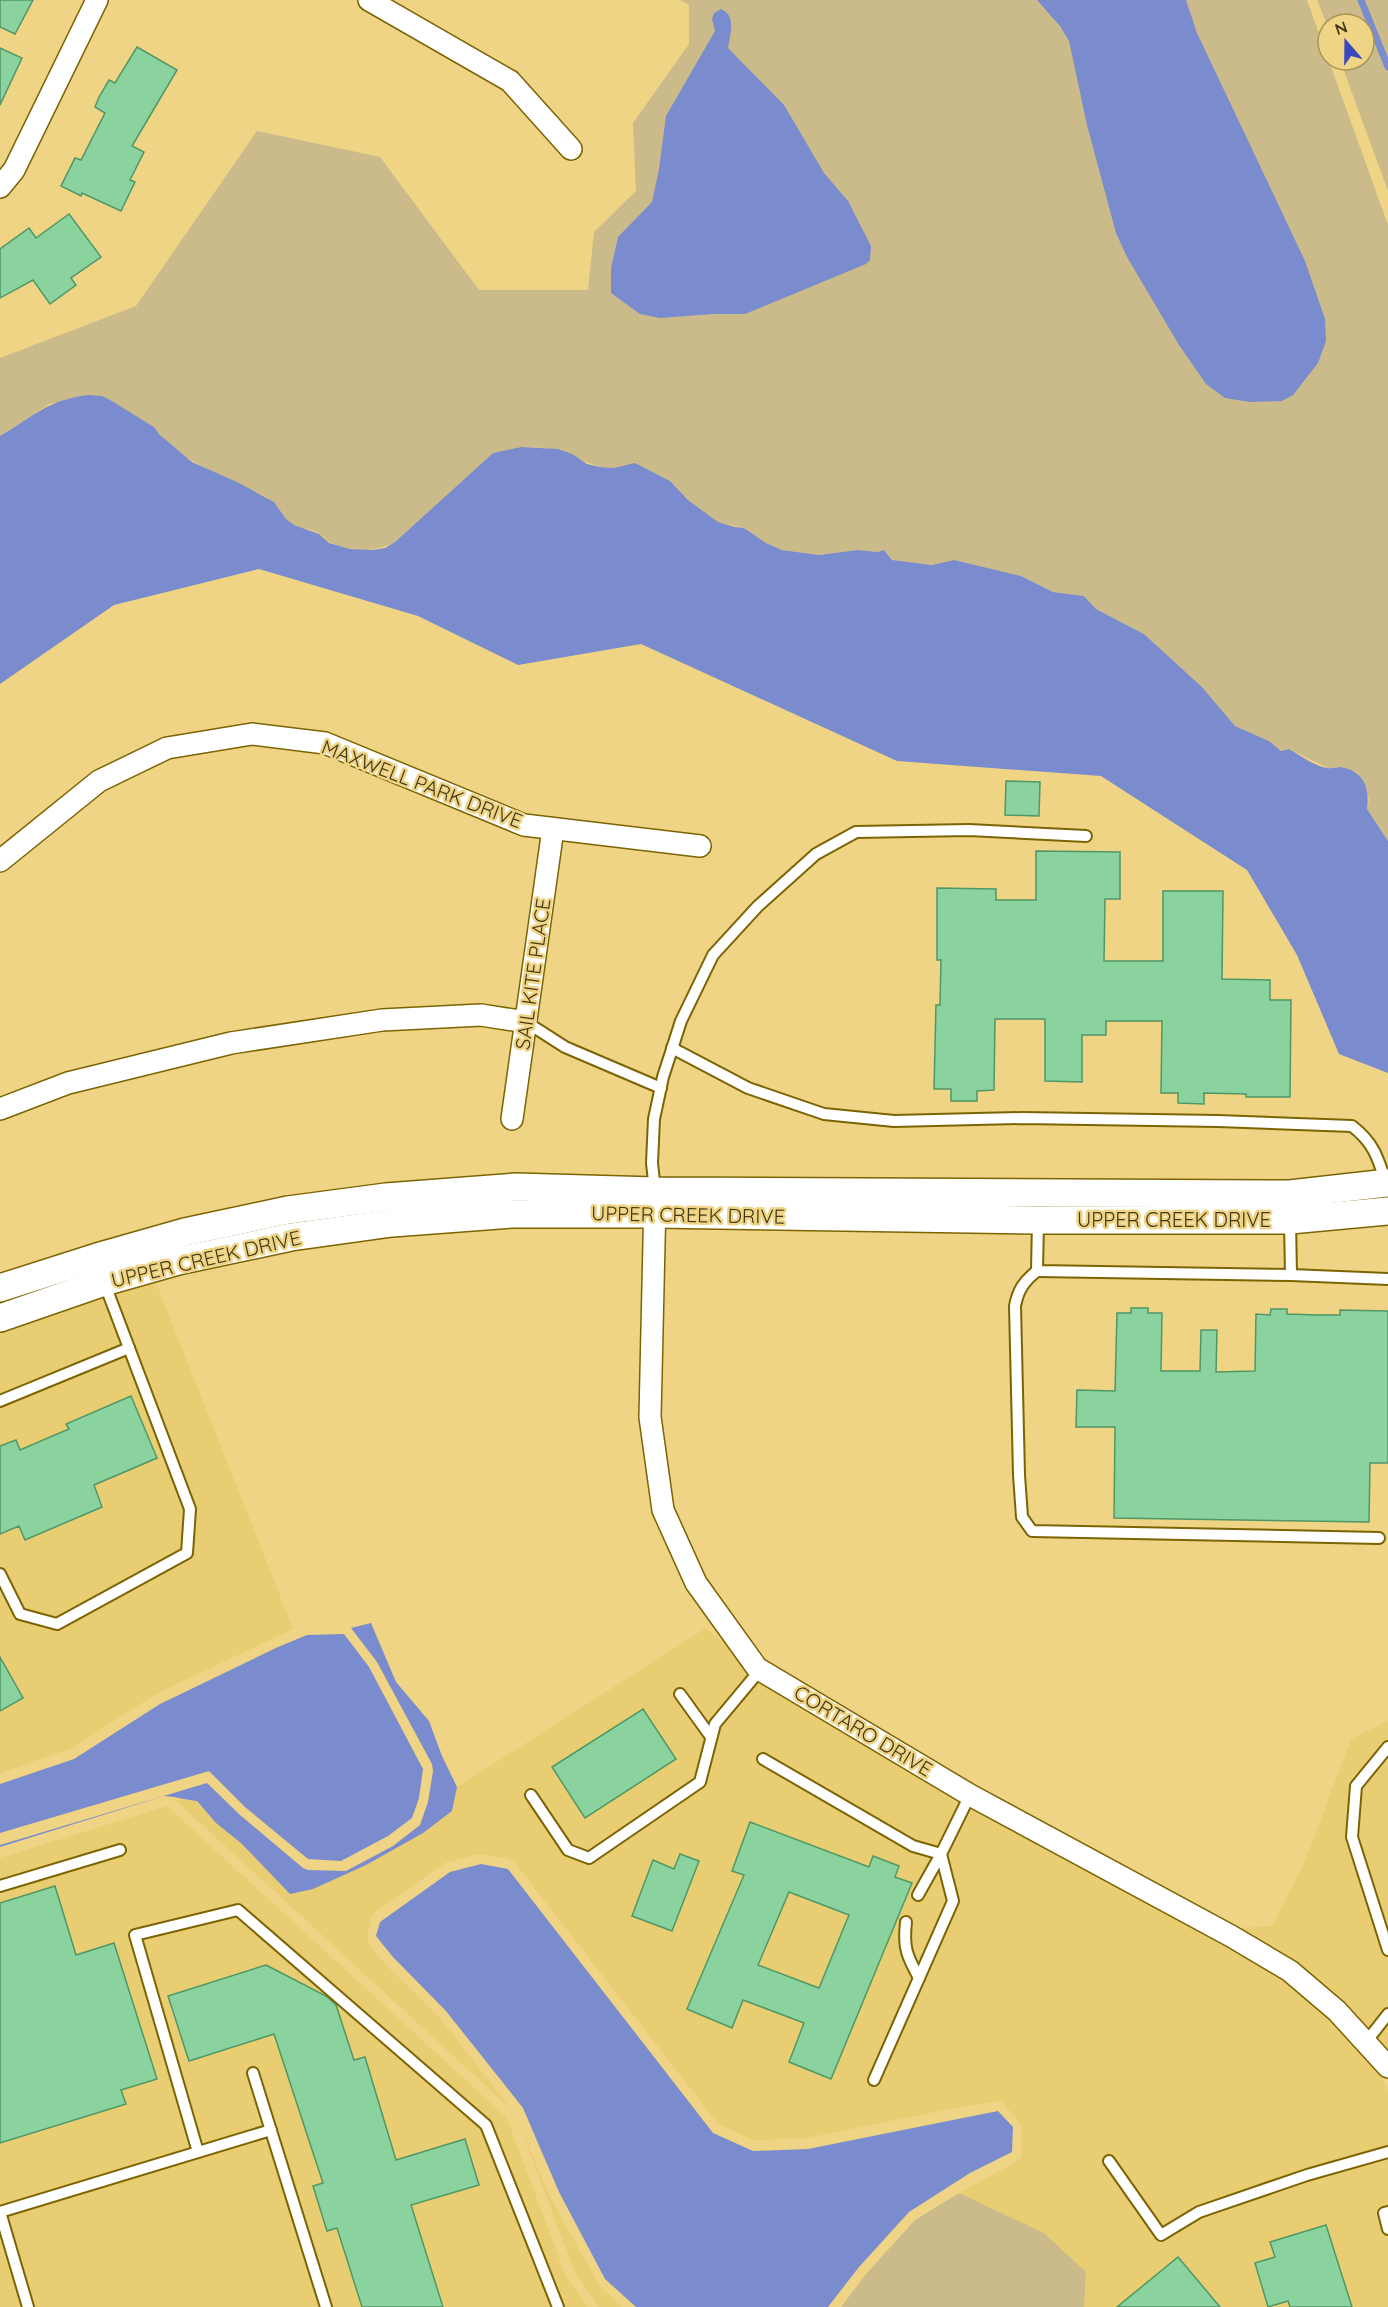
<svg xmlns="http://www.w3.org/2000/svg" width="1388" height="2307" font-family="Quicksand,sans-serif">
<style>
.built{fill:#e9cd73}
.green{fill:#cbbb8a}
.water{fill:#7a8bce}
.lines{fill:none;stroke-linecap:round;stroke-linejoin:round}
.stream{stroke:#7a8bce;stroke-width:7}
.building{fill:#8ad39f;stroke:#509766;stroke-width:1.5;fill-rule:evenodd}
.service-casing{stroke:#7c6403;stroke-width:14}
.minor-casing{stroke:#7c6403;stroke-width:24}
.tertiary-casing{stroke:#7c6403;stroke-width:30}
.service{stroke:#fff;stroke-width:10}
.minor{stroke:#fff;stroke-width:21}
.tertiary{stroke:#fff;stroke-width:27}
.labels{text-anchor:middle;stroke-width:5;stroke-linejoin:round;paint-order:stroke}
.street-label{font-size:20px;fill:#423716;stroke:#eed484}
</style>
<rect width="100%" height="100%" fill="#eed484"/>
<g class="built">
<path d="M 155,1280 L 293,1629 L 156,1694 L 70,1749 L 0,1773 L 0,1332 L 108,1293 Z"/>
<path d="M 706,1628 L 727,1645 L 753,1679 L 965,1805 L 1226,1946 L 1284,1982 L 1330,2020 L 1379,2073 L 1388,2090 L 1388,2307 L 1084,2307 L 1086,2272 L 1044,2233 L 959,2193 L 1016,2162 L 1021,2157 L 1022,2125 L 1002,2102 L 996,2101 L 960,2107 L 806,2138 L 754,2140 L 718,2124 L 515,1863 L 509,1859 L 478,1854 L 445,1863 L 374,1913 L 371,1918 L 367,1936 L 369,1943 L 384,1963 L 440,2018 L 511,2109 L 174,1799 L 196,1801 L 216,1823 L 241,1843 L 290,1894 L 366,1865 L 452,1811 L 457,1787 Z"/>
<path d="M 1388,1721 L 1388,2050 L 1344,2002 L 1296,1962 L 1241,1928 L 1272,1926 L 1306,1859 L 1351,1739 Z"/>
<path d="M 167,1806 L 507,2118 L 566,2277 L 588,2307 L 0,2307 L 0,1858 Z"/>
<path d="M 517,2119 L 550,2197 L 600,2287 L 622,2307 L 599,2307 L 575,2272 Z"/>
</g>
<g class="green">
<path d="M 680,0 L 1307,0 L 1388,225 L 1388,841 L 1367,809 L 1369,799 L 1358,773 L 1343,767 L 1328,768 L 1289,749 L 1281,751 L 1269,741 L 1235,726 L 1202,687 L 1144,634 L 1096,609 L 1084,596 L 1053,592 L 1021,576 L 954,560 L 940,565 L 901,562 L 892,560 L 884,550 L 878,552 L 857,550 L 819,555 L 782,550 L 766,543 L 744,528 L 718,522 L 688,500 L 670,481 L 635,464 L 614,468 L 600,467 L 548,448 L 521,447 L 493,453 L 395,542 C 375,553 354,551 333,544 C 327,542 324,536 318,533 C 310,528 300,529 292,524 C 283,518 281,510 274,503 C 269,497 257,493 250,490 C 216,472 178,460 154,427 L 102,396 L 49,404 L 0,436 L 0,358 L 136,306 L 257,131 L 380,157 L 479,290 L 588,290 L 594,232 L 636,191 L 633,123 L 689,44 L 689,5 Z"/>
<path d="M 1317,0 L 1388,0 L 1388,191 L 1340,60 L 1364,60 L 1364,24 L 1328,24 L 1328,27 Z"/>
<path d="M 959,2193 L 1044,2233 L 1086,2272 L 1084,2307 L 841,2307 L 866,2274 L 915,2220 Z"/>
</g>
<g class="water">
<path d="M 1037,0 L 1186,0 L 1197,33 L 1305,261 L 1325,319 L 1326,341 L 1318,363 L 1293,395 L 1282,401 L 1250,402 L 1225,398 L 1206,384 L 1179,345 L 1127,257 L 1116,233 L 1087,125 L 1069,41 L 1060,26 Z"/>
<path d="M 721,9 C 737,16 730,34 728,48 L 784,105 L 824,173 L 848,201 L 871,246 L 870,260 L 866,264 L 745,314 L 713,314 L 660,318 L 640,314 L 611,293 L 611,268 L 618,237 L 652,202 L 659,169 L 666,116 L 715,31 L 712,19 L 714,13 Z"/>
<path d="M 88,395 L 102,396 L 110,400 L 154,427 L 160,435 L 192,462 L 239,483 L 274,502 L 286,519 L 294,525 L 319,534 L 329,543 L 350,549 L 373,550 L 385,548 L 395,542 L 493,453 L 521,447 L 558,449 L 572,454 L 587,464 L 600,467 L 614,468 L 635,463 L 670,481 L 688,500 L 718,522 L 735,527 L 744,528 L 766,543 L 782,550 L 819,555 L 857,550 L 878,552 L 884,550 L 892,560 L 932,565 L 954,560 L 1021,576 L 1053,592 L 1084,596 L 1096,609 L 1144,634 L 1202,687 L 1235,726 L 1269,741 L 1281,751 L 1289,749 C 1300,755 1314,766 1327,768 C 1332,769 1336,767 1341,767 C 1364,771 1370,788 1367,809 L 1388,841 L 1388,1073 L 1339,1054 L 1297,955 L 1247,870 L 1101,776 L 897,761 L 641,644 L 518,665 L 418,616 L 259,569 L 114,605 L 0,684 L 0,436 C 34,416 47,400 88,395 Z"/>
<path d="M 371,1623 L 396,1682 L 429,1721 L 442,1756 L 457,1787 L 452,1811 L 423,1833 L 366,1865 L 313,1889 L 290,1894 L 241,1843 L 216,1823 L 197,1801 C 185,1800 174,1796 164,1796 L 0,1847 L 0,1845 L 207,1783 L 240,1815 L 303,1868 L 308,1870 L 346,1871 L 393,1846 L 420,1825 L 428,1802 L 433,1771 L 432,1764 L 377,1662 L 351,1628 Z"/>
<path d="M 344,1634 L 369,1667 L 423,1769 L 419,1798 L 412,1818 L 388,1836 L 341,1861 L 308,1859 L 245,1807 L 209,1771 L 0,1833 L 0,1784 L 74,1759 L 160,1704 L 278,1647 L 307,1635 Z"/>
<path d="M 481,1864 L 508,1869 L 713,2133 L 753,2151 L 808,2149 L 998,2111 L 1013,2127 L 1012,2152 L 970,2173 L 909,2212 L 859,2267 L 828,2307 L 636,2307 L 605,2279 L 559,2192 L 523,2108 L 446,2011 L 392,1956 L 376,1936 L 380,1922 L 450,1872 Z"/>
</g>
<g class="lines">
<path class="stream" d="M 1361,0 L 1388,67"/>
</g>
<g class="building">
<path d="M 0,0 L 33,0 L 15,34 L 0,27 Z"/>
<path d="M 137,47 L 177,70 L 132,146 L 144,152 L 130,180 L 135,182 L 121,211 L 82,193 L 81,196 L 61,186 L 75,158 L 81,160 L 105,113 L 95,107 L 99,97 L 109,80 L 115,83 Z"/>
<path d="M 0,48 L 22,58 L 0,105 Z"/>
<path d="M 69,214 L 101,257 L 71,278 L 76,285 L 50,304 L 33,280 L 0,298 L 0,249 L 29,228 L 36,238 Z"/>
<path d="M 1006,781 L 1040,782 L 1039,816 L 1005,815 Z"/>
<path d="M 1036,851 L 1120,852 L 1120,899 L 1105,899 L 1104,961 L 1163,961 L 1163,891 L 1223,891 L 1222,979 L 1270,980 L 1270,1000 L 1291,1000 L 1290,1097 L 1246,1097 L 1246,1094 L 1204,1093 L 1204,1104 L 1178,1103 L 1178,1093 L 1161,1093 L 1162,1021 L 1106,1021 L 1106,1035 L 1082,1035 L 1082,1082 L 1045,1081 L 1045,1019 L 995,1019 L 994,1090 L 977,1091 L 977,1101 L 951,1101 L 951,1089 L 934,1089 L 936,1005 L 940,1005 L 941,960 L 937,960 L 937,888 L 996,889 L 996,900 L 1036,900 Z"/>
<path d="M 1131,1308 L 1148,1308 L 1148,1313 L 1162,1313 L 1161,1371 L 1200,1371 L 1201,1330 L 1217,1330 L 1216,1372 L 1255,1371 L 1256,1314 L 1270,1315 L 1271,1309 L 1287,1309 L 1287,1314 L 1318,1315 L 1340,1315 L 1340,1310 L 1388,1311 L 1388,1463 L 1370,1463 L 1369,1522 L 1114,1518 L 1115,1427 L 1076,1427 L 1077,1390 L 1115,1391 L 1117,1313 L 1131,1313 Z"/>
<path d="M 131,1396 L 157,1458 L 94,1485 L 102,1507 L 25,1540 L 19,1526 L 0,1534 L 0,1446 L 16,1440 L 20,1450 L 69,1429 L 66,1424 Z"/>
<path d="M 0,1657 L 23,1698 L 0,1711 Z"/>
<path d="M 643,1709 L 676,1759 L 585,1818 L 552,1767 Z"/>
<path d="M 750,1822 L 869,1867 L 873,1856 L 899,1866 L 895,1877 L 912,1883 L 831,2079 L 789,2062 L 804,2023 L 743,2000 L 732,2028 L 687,2009 L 744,1875 L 732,1871 ZM 789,1892 L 849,1915 L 819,1988 L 758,1965 Z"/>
<path d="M 680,1854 L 699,1861 L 672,1931 L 632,1916 L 653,1860 L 674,1869 Z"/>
<path d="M 55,1886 L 76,1955 L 114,1943 L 157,2079 L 121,2090 L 126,2104 L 0,2143 L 0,1903 Z"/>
<path d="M 266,1965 L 326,1996 L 336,2005 L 354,2060 L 365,2057 L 396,2160 L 465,2139 L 479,2185 L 411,2205 L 443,2307 L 362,2307 L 337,2228 L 327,2231 L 313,2186 L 323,2183 L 274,2034 L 189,2061 L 168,1996 Z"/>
<path d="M 1326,2225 L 1352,2307 L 1290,2307 L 1288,2301 L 1268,2307 L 1255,2263 L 1275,2257 L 1270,2242 Z"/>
<path d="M 1178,2257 L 1220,2307 L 1117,2307 Z"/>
</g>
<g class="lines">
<g class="service-casing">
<g id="service">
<path d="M 526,1022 L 565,1047 L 661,1088"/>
<path d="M 672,1048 L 748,1088 L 824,1114 L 894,1121 L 1022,1118 L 1218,1121 L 1352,1126 C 1374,1143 1378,1158 1386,1183"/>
<path d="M 655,1191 L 652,1163 L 654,1119 L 663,1077 L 681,1021 L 713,955 L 758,906 L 816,854 L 856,832 L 969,830 L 1086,836"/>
<path d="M 1038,1220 L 1037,1271 L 1291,1275 L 1388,1279"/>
<path d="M 1290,1221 L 1291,1275"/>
<path d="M 1037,1271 C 1024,1281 1018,1290 1015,1306 L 1019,1475 L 1022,1517 L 1032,1531 L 1379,1538"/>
<path d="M 0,1401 L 129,1348"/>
<path d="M 0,1574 L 20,1614 L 57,1624 L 187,1553 L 190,1509 L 104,1282"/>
<path d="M 680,1694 L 711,1737"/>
<path d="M 1388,1747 L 1356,1786 L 1352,1837 L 1388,1950"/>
<path d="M 763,1759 L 913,1846 L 941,1854 L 918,1895"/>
<path d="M 531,1795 L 568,1850 L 589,1858 L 700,1782 L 715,1724 L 760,1670"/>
<path d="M 0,1886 L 120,1850"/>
<path d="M 906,1922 C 903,1948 907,1956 919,1978"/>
<path d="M 1366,2042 L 1388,2014"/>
<path d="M 253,2073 L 326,2307"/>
<path d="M 874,2080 L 953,1901 L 941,1854 L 970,1795"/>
<path d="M 198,2152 L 135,1935 L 238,1910 L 486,2125 L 558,2307"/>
<path d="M 1109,2161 L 1161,2235 L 1199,2212 L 1307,2175 L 1388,2152"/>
<path d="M 0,2212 L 271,2130"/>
<path d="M 0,2212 L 28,2307"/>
<path d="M 1388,2212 L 1384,2213 L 1388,2229"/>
</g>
</g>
<g class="minor-casing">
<g id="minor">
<path d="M 369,0 L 510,81 L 571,149"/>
<path d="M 0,187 L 14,170 L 97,0"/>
<path d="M 0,861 L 99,781 L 167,748 L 252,734 L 325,743 L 524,825 L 700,846"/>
<path d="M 0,1109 L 68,1083 L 231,1043 L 382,1020 L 481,1015 L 526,1022"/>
<path d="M 512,1119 L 553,829"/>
<path d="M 655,1199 L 650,1417 L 663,1510 L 696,1583 L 757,1668 L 970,1795 L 1231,1936 L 1290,1971 L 1337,2011 L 1388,2067"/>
</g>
</g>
<g class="tertiary-casing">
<g id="tertiary">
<path d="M 0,1288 L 97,1257 L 185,1232 L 288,1210 L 386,1197 L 516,1187 L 655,1191 L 1290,1194 L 1388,1183"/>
<path d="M 0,1318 L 104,1282 L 178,1261 L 291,1237 L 392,1223 L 512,1214 L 656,1214 L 1038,1220 L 1290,1220 L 1388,1211"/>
</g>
</g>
<use href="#service" class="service"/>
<use href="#minor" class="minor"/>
<use href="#tertiary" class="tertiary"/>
</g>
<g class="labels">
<g class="street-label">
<text transform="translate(422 784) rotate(21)" y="7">MAXWELL PARK DRIVE</text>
<text transform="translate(533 974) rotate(-82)" y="7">SAIL KITE PLACE</text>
<text transform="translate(688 1215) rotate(1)" y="7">UPPER CREEK DRIVE</text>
<text x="1174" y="1227">UPPER CREEK DRIVE</text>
<text transform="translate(206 1259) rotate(-13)" y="7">UPPER CREEK DRIVE</text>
<text transform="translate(863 1731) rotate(31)" y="7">CORTARO DRIVE</text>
</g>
</g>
<g transform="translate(1346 42) rotate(340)"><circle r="28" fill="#eed484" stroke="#a99558" stroke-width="1.5"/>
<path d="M0-4.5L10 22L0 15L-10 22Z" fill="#3c49bc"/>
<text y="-9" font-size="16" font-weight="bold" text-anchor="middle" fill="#423716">N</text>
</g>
</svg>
